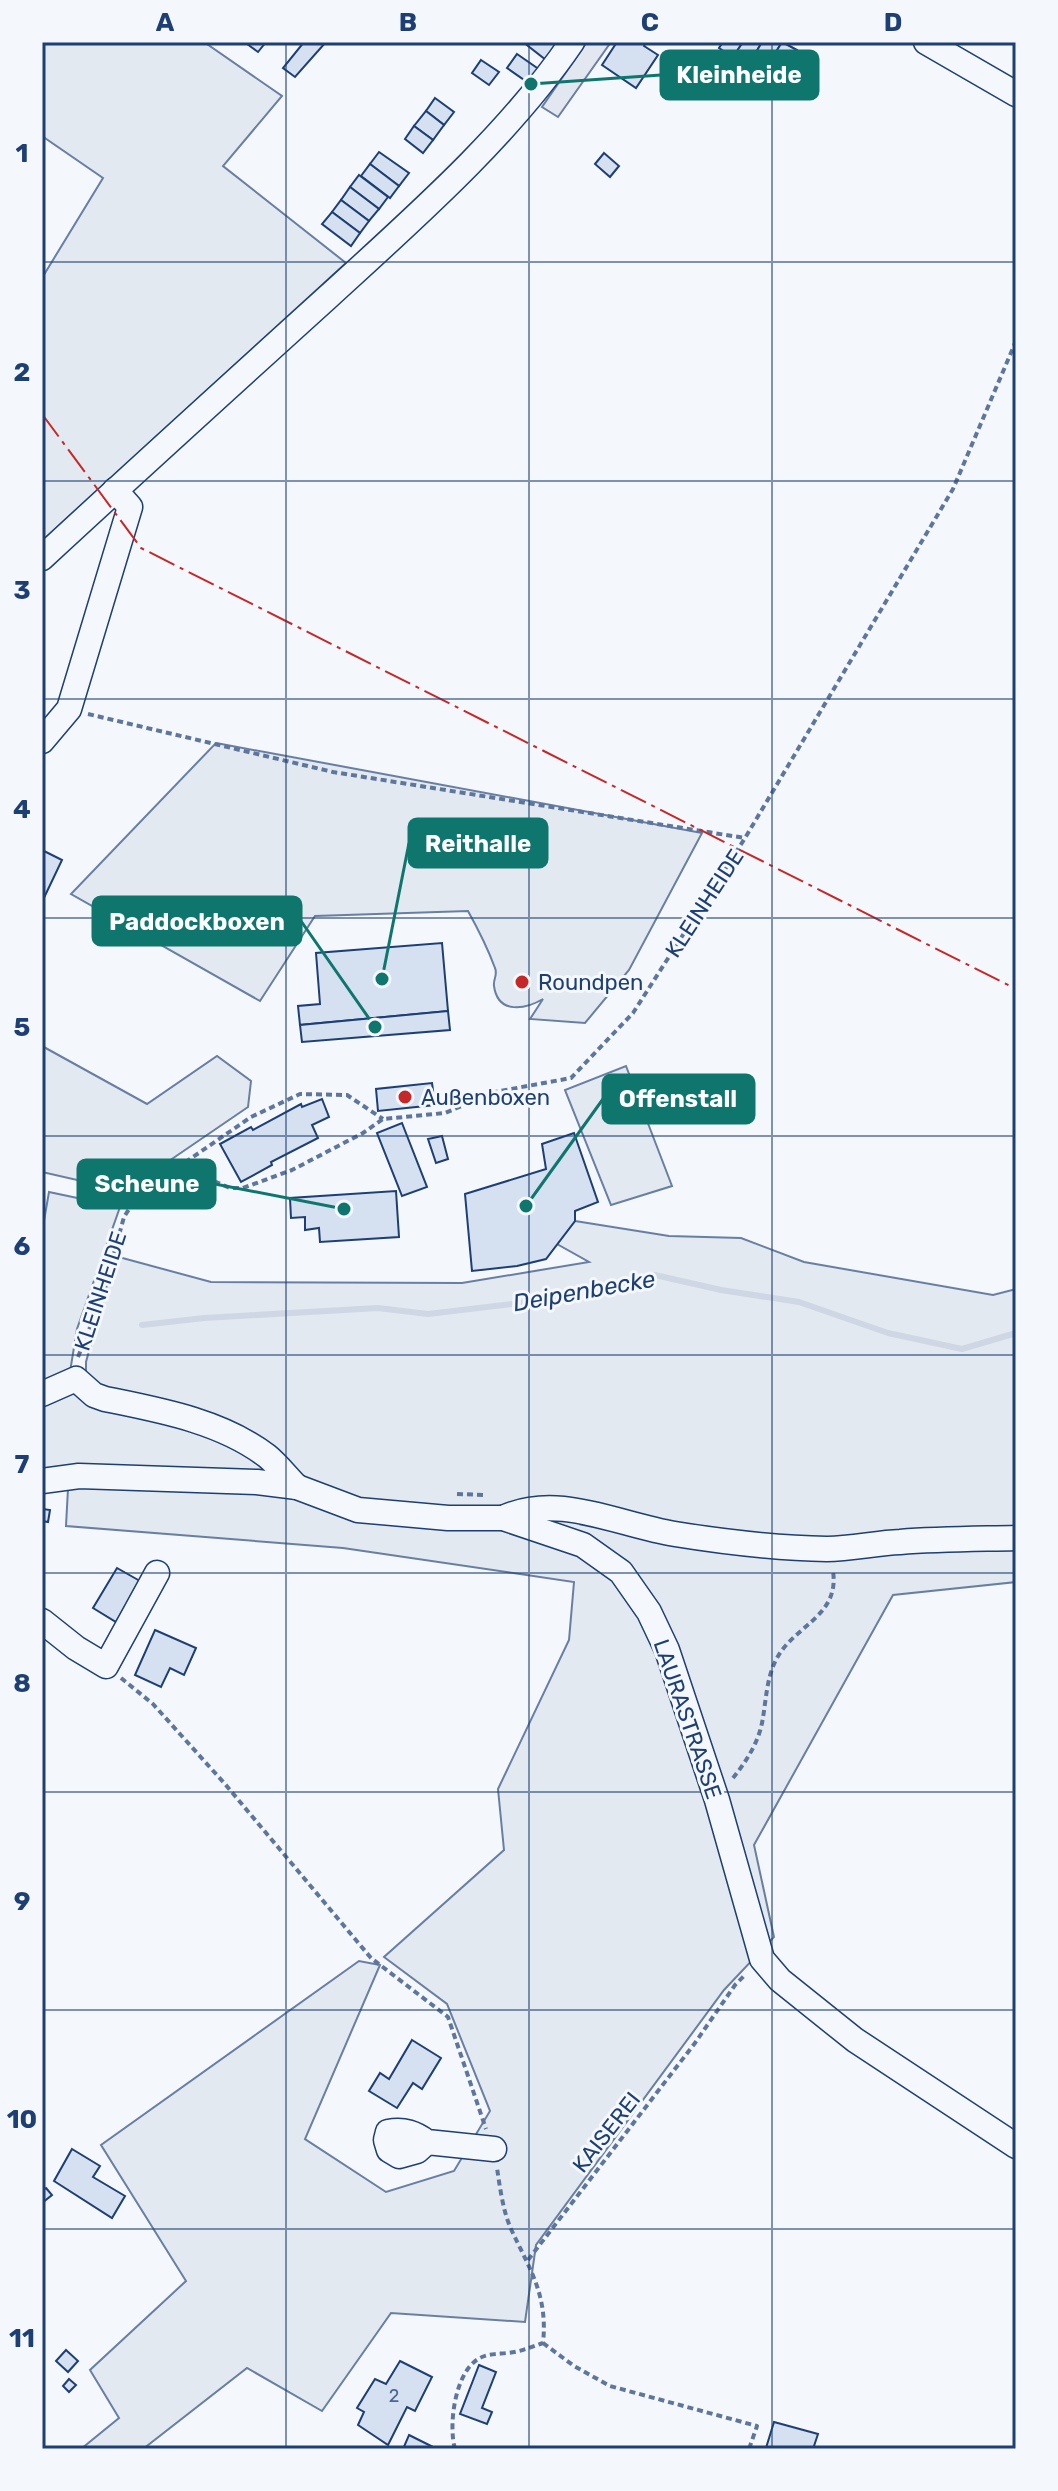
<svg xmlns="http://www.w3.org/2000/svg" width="1058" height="2491" font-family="Rubik,sans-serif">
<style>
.green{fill:#e3e9f0;stroke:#687fa3;stroke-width:2}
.parking{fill:#e3e8f0;stroke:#687fa3;stroke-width:2}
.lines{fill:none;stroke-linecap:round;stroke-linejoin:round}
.stream{stroke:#cfd7e4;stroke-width:6}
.building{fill:#d5e0f0;stroke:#1d3f73;stroke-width:2}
.minor-casing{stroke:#1d3f73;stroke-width:27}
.path{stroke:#5e769c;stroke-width:4;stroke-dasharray:6 4;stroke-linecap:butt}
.minor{stroke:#f4f7fb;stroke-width:24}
.power{stroke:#c62828;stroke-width:2;stroke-dasharray:28 6 4 6;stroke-linecap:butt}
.grid{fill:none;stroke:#1d3f73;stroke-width:2;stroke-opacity:0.55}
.poi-dot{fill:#c62828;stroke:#f4f7fb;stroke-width:3}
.labels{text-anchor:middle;stroke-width:6;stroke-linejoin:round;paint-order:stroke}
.number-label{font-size:18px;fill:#4b6792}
.street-label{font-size:22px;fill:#1d3f73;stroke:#f4f7fb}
.poi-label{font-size:22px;fill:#1d3f73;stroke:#f4f7fb;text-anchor:start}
.water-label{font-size:24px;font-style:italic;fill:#1d3f73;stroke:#f4f7fb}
.leader{fill:none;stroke:#0f766e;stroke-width:3}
.callout-dot{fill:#0f766e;stroke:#f4f7fb;stroke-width:3}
.callout{fill:#0f766e;stroke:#0f766e;stroke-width:3}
.callout-label{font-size:24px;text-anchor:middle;font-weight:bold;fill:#fff}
.neatline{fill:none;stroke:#1d3f73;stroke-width:3}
.grid-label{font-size:26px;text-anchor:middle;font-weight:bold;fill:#1d3f73}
</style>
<rect width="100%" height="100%" fill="#f4f7fb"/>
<g class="green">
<path d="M 42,42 L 204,42 L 282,96 L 223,166 L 346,263 L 42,541 L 42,278 L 103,178 L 42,136 Z"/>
<path d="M 216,743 L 702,833 L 629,970 L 585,1023 L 530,1019 L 543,999 C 526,1009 498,1015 494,986 C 493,979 498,975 495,968 C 488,949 478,929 468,911 L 315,916 L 260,1001 L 71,894 Z"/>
<path d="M 42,1046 L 147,1104 L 217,1056 L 251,1081 L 248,1107 L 125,1191 L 42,1172 Z"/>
<path d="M 626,1066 L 672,1186 L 611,1205 L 565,1090 Z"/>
<path d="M 49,1192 L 120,1207 L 77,1329 L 69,1378 L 42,1390 L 42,1232 Z"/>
<path d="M 575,1221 L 669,1236 L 741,1238 L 804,1262 L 993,1295 L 1016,1289 L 1016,1582 L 893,1595 L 754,1845 L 774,1937 L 724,1990 L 536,2245 L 525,2322 L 391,2313 L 322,2411 L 247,2368 L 143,2449 L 81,2449 L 119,2418 L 90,2370 L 186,2281 L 101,2145 L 359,1961 L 380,1965 L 305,2139 L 386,2192 L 454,2171 L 490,2111 L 447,2004 L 384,1957 L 504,1850 L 498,1789 L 569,1640 L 574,1582 L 343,1548 L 66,1526 L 69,1470 L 42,1475 L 42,1403 L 86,1380 L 86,1362 L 115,1256 L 211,1282 L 462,1283 L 589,1262 L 557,1244 Z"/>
</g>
<path class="parking" d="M 587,42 L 611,42 L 558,117 L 542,107 Z"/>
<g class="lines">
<path class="stream" d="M 142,1325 L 204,1318 L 378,1308 L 428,1314 L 562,1298 L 655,1275 L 721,1290 L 799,1302 L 888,1333 L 962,1349 L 1016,1333"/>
</g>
<g class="building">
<path d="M 249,42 L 266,42 L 258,52 L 247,44 Z"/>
<path d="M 304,42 L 326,42 L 295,77 L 283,68 Z"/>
<path d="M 523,42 L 559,42 L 546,60 Z"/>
<path d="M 617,42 L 646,42 L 644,46 L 658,55 L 636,88 L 602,65 Z"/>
<path d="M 723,42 L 743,42 L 733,57 L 719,48 Z"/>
<path d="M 743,42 L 762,42 L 748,66 L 733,57 Z"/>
<path d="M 762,42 L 782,42 L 762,75 L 748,66 Z"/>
<path d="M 782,42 L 797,50 L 777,83 L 762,75 Z"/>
<path d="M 517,54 L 540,70 L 530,84 L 507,68 Z"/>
<path d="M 481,60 L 499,72 L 489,85 L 472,73 Z"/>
<path d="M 435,98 L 454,112 L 444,125 L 426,111 Z"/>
<path d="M 426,111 L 444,125 L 433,140 L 414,126 Z"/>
<path d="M 414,126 L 433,140 L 423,153 L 405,139 Z"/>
<path d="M 379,152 L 409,173 L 399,186 L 370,164 Z"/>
<path d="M 604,153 L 619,166 L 610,177 L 595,164 Z"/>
<path d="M 370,164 L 399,186 L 390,198 L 361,176 Z"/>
<path d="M 359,175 L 388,197 L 379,209 L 350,187 Z"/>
<path d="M 350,187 L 379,209 L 369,221 L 341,200 Z"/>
<path d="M 341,200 L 369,221 L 360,233 L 332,212 Z"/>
<path d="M 332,212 L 360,233 L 351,246 L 322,224 Z"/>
<path d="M 42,850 L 62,860 L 42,902 Z"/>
<path d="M 442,943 L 448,1011 L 300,1025 L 298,1006 L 320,1004 L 316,953 Z"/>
<path d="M 448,1011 L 450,1030 L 302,1042 L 300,1025 Z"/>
<path d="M 432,1083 L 435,1105 L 378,1111 L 376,1089 Z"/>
<path d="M 322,1099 L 329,1117 L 312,1125 L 318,1138 L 271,1162 L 272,1165 L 241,1182 L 220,1144 L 251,1127 L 253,1130 L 301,1104 L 302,1107 Z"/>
<path d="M 402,1123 L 427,1187 L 402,1196 L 377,1133 Z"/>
<path d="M 574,1133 L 598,1202 L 575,1211 L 575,1221 L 546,1259 L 517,1266 L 472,1271 L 465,1194 L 546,1169 L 542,1144 Z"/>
<path d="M 442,1136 L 448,1159 L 436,1163 L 428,1139 Z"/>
<path d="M 396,1191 L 399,1237 L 320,1242 L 319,1228 L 305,1230 L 305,1217 L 291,1218 L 290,1198 Z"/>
<path d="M 43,1509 L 50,1510 L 48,1522 L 42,1521 Z"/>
<path d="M 117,1568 L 140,1581 L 116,1622 L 93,1608 Z"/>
<path d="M 155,1630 L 196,1648 L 184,1675 L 170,1668 L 161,1687 L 135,1675 Z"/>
<path d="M 412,2040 L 441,2058 L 422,2089 L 413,2083 L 397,2108 L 369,2091 L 380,2073 L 389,2079 Z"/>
<path d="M 72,2149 L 100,2166 L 93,2177 L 125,2196 L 112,2218 L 54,2181 Z"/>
<path d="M 46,2188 L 52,2195 L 42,2203 L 42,2191 Z"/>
<path d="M 66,2350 L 78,2361 L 68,2372 L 56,2361 Z"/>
<path d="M 400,2361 L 432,2377 L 415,2411 L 407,2407 L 388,2445 L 358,2425 L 364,2412 L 357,2408 L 375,2379 L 386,2384 Z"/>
<path d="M 479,2365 L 496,2372 L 482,2408 L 492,2412 L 487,2424 L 460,2414 Z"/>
<path d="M 69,2379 L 76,2385 L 69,2392 L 63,2386 Z"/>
<path d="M 774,2422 L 818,2434 L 813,2449 L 766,2448 Z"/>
<path d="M 409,2435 L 437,2449 L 403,2449 Z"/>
</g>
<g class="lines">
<g class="minor-casing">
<g id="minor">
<path d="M 926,42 L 1016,94"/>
<path d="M 42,558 C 137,470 233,383 329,296 C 413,219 508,136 572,42"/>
<path d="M 42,741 L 69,709 L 130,507 L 115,490"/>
<path d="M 42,1394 L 76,1379 L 94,1395 L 105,1399 C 159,1410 221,1421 267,1456 C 278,1465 287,1477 297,1487"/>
<path d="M 42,1481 L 79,1476 L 257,1482 L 297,1487 L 358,1510 L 448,1518 L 503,1518 L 583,1545 L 621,1572 L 649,1612 L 667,1650 L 717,1800 L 762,1959 L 780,1980 L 855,2040 L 1016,2146"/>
<path d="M 503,1518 C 558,1492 618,1525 675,1534 C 724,1542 777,1548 827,1549 C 851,1549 876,1543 900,1542 C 939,1539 977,1539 1016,1538"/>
<path d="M 42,1621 L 76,1648 L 106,1666 L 157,1573"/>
<path d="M 427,2142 C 415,2133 404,2129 388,2132 L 386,2140 L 389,2150 L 399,2156 L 417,2151 L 427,2142 L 494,2149"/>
</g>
</g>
<g class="path">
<path d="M 88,714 L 333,772 L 745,838"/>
<path d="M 177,1168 L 251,1117 L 300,1094 L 347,1095 L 383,1119"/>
<path d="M 78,1357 L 101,1300 L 124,1217 L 136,1198 L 151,1184 L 175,1170 L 188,1170 L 230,1188 L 243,1188 L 292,1170 L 363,1133 L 383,1119 L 445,1113 L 495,1092 L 571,1078 L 633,1013 L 745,838 L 953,489 L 1016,341"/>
<path d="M 457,1494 L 484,1495"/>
<path d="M 121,1678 L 153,1704 L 225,1784 L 371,1958 L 448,2017 L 486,2129"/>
<path d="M 733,1778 C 746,1762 758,1743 762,1723 C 766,1703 766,1681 775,1662 C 791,1626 840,1618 833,1571"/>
<path d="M 528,2260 L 695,2043 L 735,1985 L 746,1974"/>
<path d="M 543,2343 L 574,2366 L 610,2386 L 757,2426 L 749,2449"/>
<path d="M 455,2449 C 448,2425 455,2368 482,2357 C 489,2354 498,2354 507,2353 C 520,2352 531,2347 543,2343 C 548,2295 530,2270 511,2229 C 503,2211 500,2188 497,2168"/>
</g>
<use href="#minor" class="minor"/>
<path class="power" d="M 42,414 L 141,548 L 1016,989"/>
</g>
<path class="grid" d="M 286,42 L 286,2449M 529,42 L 529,2449M 772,42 L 772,2449M 42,262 L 1016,262M 42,481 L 1016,481M 42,699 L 1016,699M 42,918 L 1016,918M 42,1136 L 1016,1136M 42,1355 L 1016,1355M 42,1573 L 1016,1573M 42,1792 L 1016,1792M 42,2010 L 1016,2010M 42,2229 L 1016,2229"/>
<g class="poi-dot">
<circle cx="522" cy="982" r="8"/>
<circle cx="405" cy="1097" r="8"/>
</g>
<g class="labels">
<g class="number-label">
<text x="394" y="2402">2</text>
</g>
<g class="street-label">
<text transform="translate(704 903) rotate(-57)" y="8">KLEINHEIDE</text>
<text transform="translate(100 1291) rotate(-72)" y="8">KLEINHEIDE</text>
<text transform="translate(688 1719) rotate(71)" y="8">LAURASTRASSE</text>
<text transform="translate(606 2132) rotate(-52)" y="8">KAISEREI</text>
</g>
<g class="poi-label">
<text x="538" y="990">Roundpen</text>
<text x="421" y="1105">Außenboxen</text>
</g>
<g class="water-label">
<text transform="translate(584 1291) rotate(-10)" y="8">Deipenbecke</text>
</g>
</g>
<path class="leader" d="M531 84L661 75M382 979L409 843M375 1027L301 921M526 1206L603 1099M344 1209L215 1184"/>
<g class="callout-dot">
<circle cx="531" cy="84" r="8"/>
<circle cx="382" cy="979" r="8"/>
<circle cx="375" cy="1027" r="8"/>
<circle cx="526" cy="1206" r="8"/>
<circle cx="344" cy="1209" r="8"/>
</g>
<g class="callout">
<rect x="661" y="51" width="157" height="48" rx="8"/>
<rect x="409" y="819" width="138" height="48" rx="8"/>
<rect x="93" y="897" width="208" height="48" rx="8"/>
<rect x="603" y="1075" width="151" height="48" rx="8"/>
<rect x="78" y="1160" width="137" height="48" rx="8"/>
</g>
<g class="callout-label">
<text x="739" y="83">Kleinheide</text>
<text x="478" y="852">Reithalle</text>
<text x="197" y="930">Paddockboxen</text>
<text x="678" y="1107">Offenstall</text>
<text x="147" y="1192">Scheune</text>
</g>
<rect width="1058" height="2491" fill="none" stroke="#f4f7fb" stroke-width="88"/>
<rect x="44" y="44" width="970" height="2403" class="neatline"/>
<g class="grid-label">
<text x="165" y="31">A</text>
<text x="408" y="31">B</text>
<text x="650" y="31">C</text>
<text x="893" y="31">D</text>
<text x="22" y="162">1</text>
<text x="22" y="381">2</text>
<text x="22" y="599">3</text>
<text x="22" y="818">4</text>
<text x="22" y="1036">5</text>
<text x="22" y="1255">6</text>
<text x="22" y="1473">7</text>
<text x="22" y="1692">8</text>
<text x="22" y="1910">9</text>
<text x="22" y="2128">10</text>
<text x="22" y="2347">11</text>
</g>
</svg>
